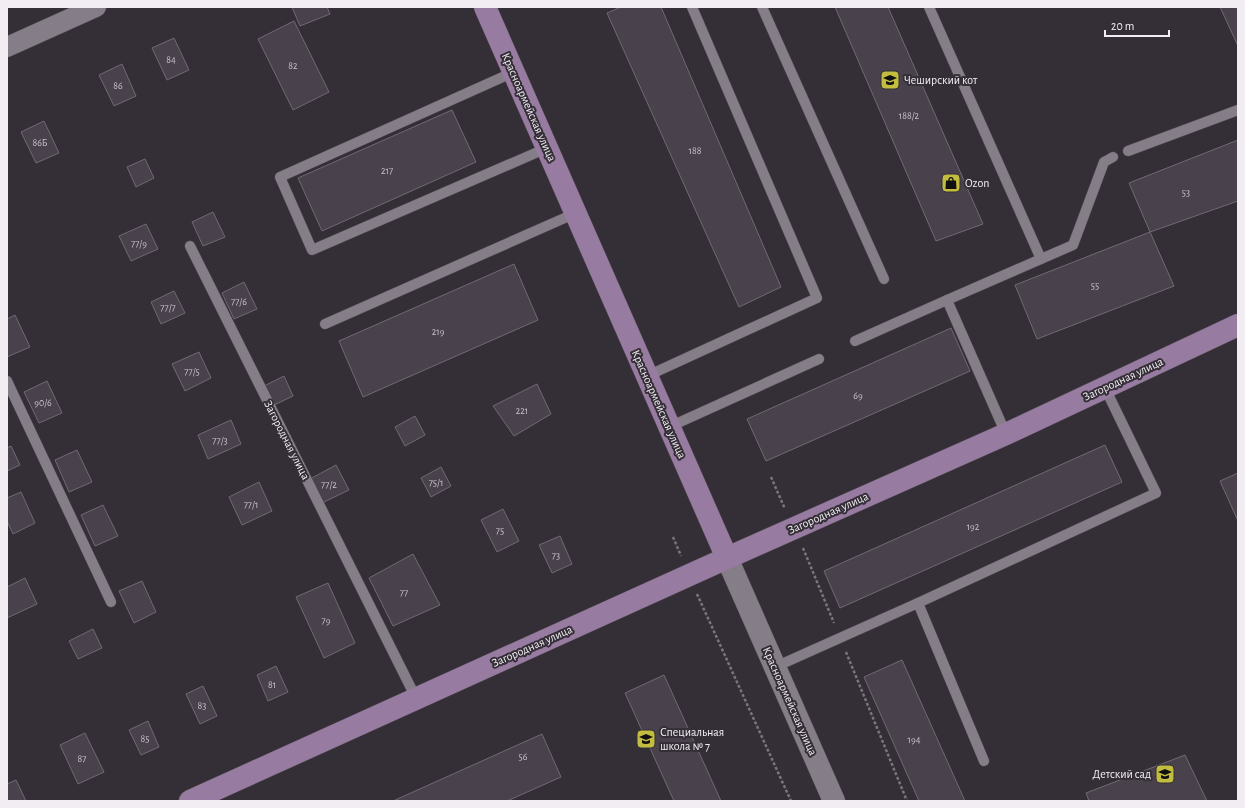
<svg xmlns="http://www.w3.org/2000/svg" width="1245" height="808" font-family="'Alegreya Sans',sans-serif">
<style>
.building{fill:#49424c;stroke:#716974}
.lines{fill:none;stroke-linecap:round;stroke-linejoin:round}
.service-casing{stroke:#4f4a51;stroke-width:11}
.minor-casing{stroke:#4f4a51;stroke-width:21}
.tertiary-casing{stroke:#4f4a51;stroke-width:23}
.secondary-casing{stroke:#4f4a51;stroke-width:23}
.path{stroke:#7a747c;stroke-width:2.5;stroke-dasharray:3 2;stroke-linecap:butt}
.service{stroke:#857d87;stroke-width:10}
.minor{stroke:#857d87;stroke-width:20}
.tertiary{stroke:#857d87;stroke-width:22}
.secondary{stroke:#987ba1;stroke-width:22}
.labels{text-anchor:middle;stroke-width:4;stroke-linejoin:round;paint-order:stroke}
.number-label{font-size:10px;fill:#c8c2c9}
.poi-label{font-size:12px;fill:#f2edf3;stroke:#342e37;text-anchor:start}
.street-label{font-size:12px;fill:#f2edf3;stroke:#342e37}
</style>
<rect width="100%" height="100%" fill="#342e37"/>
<g class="building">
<path d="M 292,7 L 327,7 L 330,14 L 300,26 Z"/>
<path d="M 621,7 L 661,7 L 781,287 L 739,307 L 607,13 Z"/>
<path d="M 835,7 L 888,7 L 983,224 L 936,241 Z"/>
<path d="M 1220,7 L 1238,7 L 1238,46 Z"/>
<path d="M 294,21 L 329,92 L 293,110 L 258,39 Z"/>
<path d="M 174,38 L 189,70 L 167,80 L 152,48 Z"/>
<path d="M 122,64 L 136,96 L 114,106 L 99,75 Z"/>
<path d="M 452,110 L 476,162 L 322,231 L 298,178 Z"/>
<path d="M 44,121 L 59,153 L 36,163 L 21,132 Z"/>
<path d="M 1238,140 L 1238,201 L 1150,232 L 1129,183 Z"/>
<path d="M 145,159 L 154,178 L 136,187 L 127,167 Z"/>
<path d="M 213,212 L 225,237 L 203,246 L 192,222 Z"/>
<path d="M 146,224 L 158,249 L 131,261 L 119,236 Z"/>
<path d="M 1150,232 L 1174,286 L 1037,339 L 1015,285 Z"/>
<path d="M 514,264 L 538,320 L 363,397 L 339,341 Z"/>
<path d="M 244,282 L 257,309 L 234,319 L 222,293 Z"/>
<path d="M 174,291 L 185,313 L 161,324 L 151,302 Z"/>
<path d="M 15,315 L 30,347 L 7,357 L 7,319 Z"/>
<path d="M 951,328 L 970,371 L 766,461 L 747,419 Z"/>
<path d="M 199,352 L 211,378 L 185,391 L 172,364 Z"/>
<path d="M 284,376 L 293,396 L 274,405 L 264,386 Z"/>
<path d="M 47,381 L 62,413 L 39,423 L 24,392 Z"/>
<path d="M 537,384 L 551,414 L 514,436 L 493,406 Z"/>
<path d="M 415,416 L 425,435 L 405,446 L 395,427 Z"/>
<path d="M 231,420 L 241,444 L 208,459 L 198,435 Z"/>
<path d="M 1105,445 L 1122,482 L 840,608 L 824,571 Z"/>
<path d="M 11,446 L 20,465 L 7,471 L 7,448 Z"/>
<path d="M 77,450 L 92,482 L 69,492 L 55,460 Z"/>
<path d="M 336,465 L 349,490 L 322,503 L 310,479 Z"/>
<path d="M 441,467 L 451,486 L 431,497 L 421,478 Z"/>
<path d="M 1238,473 L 1238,521 L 1220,481 Z"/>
<path d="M 259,482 L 272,511 L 242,525 L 229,497 Z"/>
<path d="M 21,492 L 35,523 L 13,534 L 7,521 L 7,498 Z"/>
<path d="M 103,505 L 118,536 L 95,546 L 81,515 Z"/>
<path d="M 503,509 L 519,541 L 497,552 L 481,520 Z"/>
<path d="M 560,536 L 572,564 L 552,573 L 539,545 Z"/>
<path d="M 413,554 L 440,605 L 393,626 L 369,578 Z"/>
<path d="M 25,578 L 37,604 L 7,618 L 7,587 Z"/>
<path d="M 142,581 L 156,612 L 134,623 L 119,591 Z"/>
<path d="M 328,583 L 355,643 L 324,658 L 296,597 Z"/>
<path d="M 93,629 L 102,648 L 78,659 L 69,641 Z"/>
<path d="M 902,660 L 965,801 L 919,801 L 864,677 Z"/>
<path d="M 276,666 L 288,692 L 268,701 L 257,675 Z"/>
<path d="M 664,675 L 721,801 L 674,801 L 625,693 Z"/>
<path d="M 203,686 L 217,716 L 200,724 L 186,694 Z"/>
<path d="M 148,721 L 159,747 L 141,755 L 129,730 Z"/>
<path d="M 85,733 L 104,772 L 78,784 L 60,745 Z"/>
<path d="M 542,734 L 561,777 L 507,801 L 393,801 Z"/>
<path d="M 1185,755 L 1207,801 L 1089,801 L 1086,793 Z"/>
<path d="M 16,780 L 26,801 L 7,801 L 7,784 Z"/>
</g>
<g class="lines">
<g class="service-casing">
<g id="service">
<path d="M 762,7 L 884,279"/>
<path d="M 929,7 L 1041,259"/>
<path d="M 514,72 L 280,177 L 312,250 L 547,148"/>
<path d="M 1128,151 L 1238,110"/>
<path d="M 190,246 L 416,698"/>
<path d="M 325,324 L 576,213"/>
<path d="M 855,341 L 947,300"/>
<path d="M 647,376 L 817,298 L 692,7"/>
<path d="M 7,381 L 111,602"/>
<path d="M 669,427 L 819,359"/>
<path d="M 1006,434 L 947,300 L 1073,245 L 1104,162 L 1113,157"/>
<path d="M 918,603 L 984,761"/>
<path d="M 775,667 L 918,603 L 1156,493 L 1105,388"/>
</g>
</g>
<g class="minor-casing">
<path id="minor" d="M 7,47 L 96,7"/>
</g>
<g class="tertiary-casing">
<path id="tertiary" d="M 727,558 L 834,801"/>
</g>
<g class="secondary-casing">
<g id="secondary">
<path d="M 485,7 L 727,558"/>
<path d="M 190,801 L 727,558 L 1006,434 L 1238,325"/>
</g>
</g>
<g class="path">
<path d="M 771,477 L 785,509"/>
<path d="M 673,537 L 681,556"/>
<path d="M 803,548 L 834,623"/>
<path d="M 697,594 L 791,801"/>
<path d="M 846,652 L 907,801"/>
</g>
<use href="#service" class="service"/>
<use href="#minor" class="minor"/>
<use href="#tertiary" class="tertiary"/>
<use href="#secondary" class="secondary"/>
</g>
<defs>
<g id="school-square" transform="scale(1)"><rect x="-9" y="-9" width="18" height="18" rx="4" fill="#c2bd3f" stroke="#342e37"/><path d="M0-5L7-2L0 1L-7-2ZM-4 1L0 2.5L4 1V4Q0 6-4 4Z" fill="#111"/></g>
<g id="shop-square" transform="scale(1)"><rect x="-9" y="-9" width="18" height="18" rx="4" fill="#c2bd3f" stroke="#342e37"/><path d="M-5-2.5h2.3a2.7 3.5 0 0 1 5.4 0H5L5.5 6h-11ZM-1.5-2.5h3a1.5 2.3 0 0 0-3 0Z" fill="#111"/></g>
</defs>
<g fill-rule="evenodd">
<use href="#school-square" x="890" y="80"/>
<use href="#shop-square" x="951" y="183"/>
<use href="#school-square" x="646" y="739"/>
<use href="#school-square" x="1165" y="774"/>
</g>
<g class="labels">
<g class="number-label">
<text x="171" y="63">84</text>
<text x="293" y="69">82</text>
<text x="118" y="89">86</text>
<text x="909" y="119">188/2</text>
<text x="40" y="146">86Б</text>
<text x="695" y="154">188</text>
<text x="387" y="174">217</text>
<text x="1186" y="196">53</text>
<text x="139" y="247">77/9</text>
<text x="1095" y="289">55</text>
<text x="239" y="305">77/6</text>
<text x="168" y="311">77/7</text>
<text x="438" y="335">219</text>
<text x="192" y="375">77/5</text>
<text x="858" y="399">69</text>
<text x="43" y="406">90/6</text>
<text x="522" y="414">221</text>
<text x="220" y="444">77/3</text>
<text x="436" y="486">75/1</text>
<text x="329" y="488">77/2</text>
<text x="251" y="508">77/1</text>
<text x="973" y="530">192</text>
<text x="500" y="534">75</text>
<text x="556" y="559">73</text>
<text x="404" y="596">77</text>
<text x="326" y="624">79</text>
<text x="272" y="688">81</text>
<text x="202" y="709">83</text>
<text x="145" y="742">85</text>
<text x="914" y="743">194</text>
<text x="523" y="760">56</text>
<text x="82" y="762">87</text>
</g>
<g class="poi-label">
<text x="904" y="84">Чеширский кот</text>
<text x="965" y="187">Ozon</text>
<text x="660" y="736">Специальная<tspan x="660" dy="14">школа № 7</tspan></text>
<text x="1151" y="778" text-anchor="end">Детский сад</text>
</g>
<g class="street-label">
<text transform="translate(529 107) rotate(66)" y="4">Красноармейская улица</text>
<text transform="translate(1123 379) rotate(-25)" y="4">Загородная улица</text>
<text transform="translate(659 404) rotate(66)" y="4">Красноармейская улица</text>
<text transform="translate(287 440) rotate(63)" y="4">Загородная улица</text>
<text transform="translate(828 513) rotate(-24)" y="4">Загородная улица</text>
<text transform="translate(532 646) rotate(-24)" y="4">Загородная улица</text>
<text transform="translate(790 701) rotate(66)" y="4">Красноармейская улица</text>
</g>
</g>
<rect width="1245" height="808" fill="none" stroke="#f2edf3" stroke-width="16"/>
<path d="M1105 30v6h64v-6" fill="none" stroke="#f2edf3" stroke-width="2"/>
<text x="1111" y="30" font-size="12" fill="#f2edf3" stroke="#342e37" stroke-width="3" paint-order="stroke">20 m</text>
</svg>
